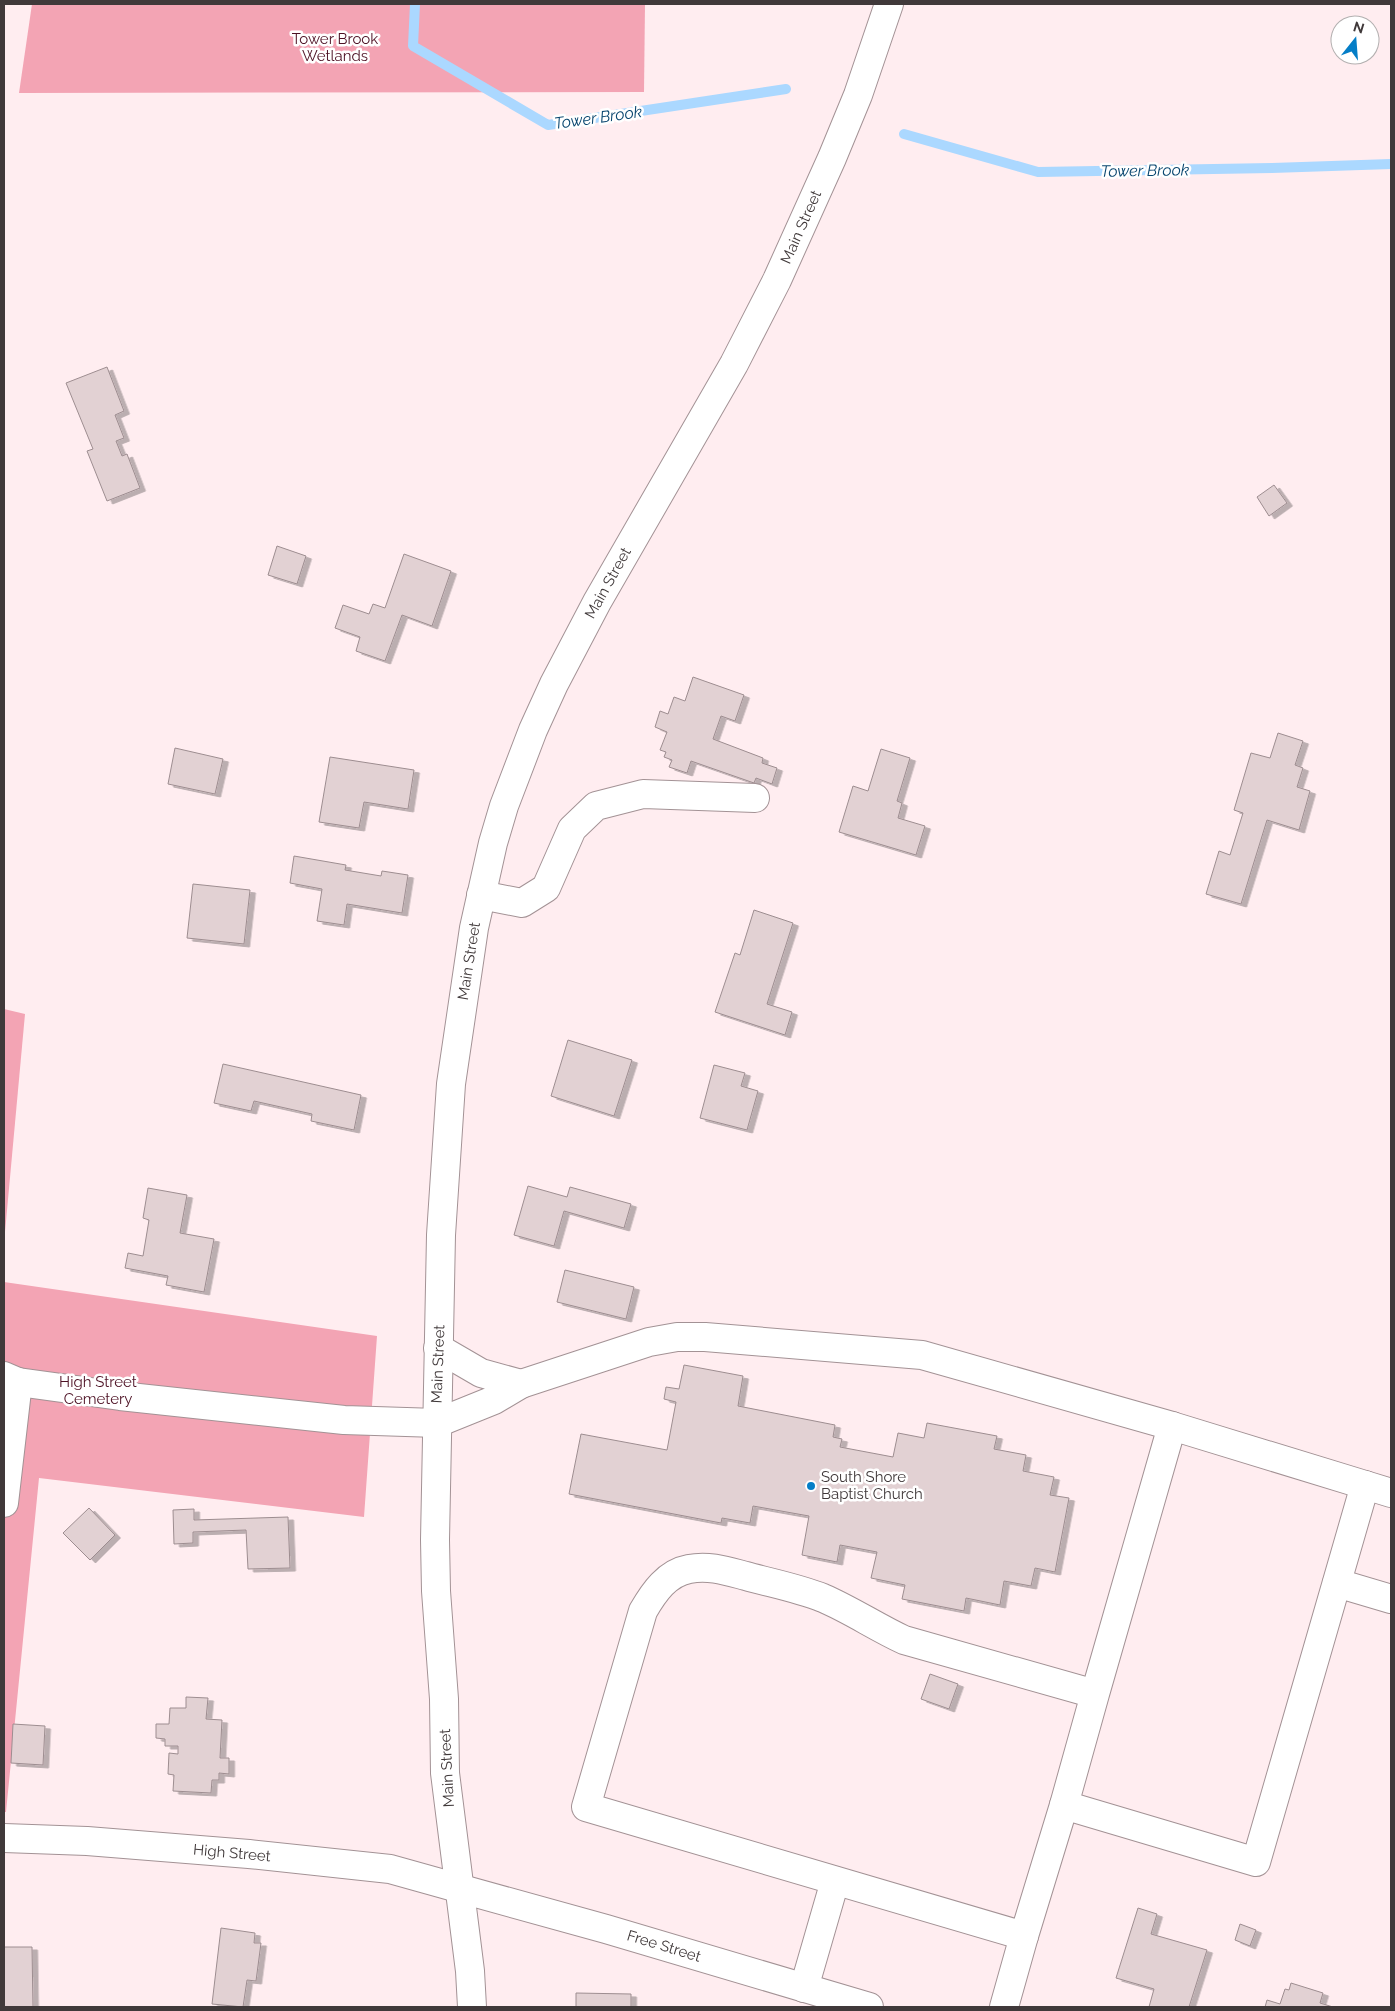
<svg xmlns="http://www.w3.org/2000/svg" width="1395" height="2011" font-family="Raleway,sans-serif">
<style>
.green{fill:#f3a4b4}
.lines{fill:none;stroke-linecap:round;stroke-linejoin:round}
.stream{stroke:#abd8ff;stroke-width:10}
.building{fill:#e2d1d3;stroke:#9d8d90;filter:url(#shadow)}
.minor-casing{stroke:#a39295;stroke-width:30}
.major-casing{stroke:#a39295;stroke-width:30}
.minor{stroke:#fff;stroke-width:28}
.major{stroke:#fff;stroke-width:28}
.poi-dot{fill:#047ec7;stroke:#fff;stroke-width:2}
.labels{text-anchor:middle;stroke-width:5;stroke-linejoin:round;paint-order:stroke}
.park-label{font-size:15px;fill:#4d1124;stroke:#fff}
.street-label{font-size:15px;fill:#40393a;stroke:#fff}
.poi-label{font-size:15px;fill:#40393a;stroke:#fff;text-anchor:start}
.water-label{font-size:16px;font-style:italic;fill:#09466f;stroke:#fff}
</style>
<defs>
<filter id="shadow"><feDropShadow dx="5.5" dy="3" stdDeviation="0" flood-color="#0004"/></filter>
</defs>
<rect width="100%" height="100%" fill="#ffedf0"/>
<g class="green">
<path d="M 32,4 L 645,4 L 644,92 L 19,93 Z"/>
<path d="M 4,1009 L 25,1014 L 4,1243 Z"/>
<path d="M 4,1282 L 377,1336 L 364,1517 L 39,1478 L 6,1812 L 4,1812 Z"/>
</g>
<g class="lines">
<g class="stream">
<path d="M 415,4 L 413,46 L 548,125 L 786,89"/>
<path d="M 904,134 L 1038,172 L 1272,168 L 1391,164"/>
</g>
</g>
<g class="building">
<path d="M 107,367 L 124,411 L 115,415 L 124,438 L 116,441 L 122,456 L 127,454 L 140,488 L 107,501 L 87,451 L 93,449 L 66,383 Z"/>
<path d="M 1274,485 L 1287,503 L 1269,516 L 1257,497 Z"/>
<path d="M 277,546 L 306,556 L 297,584 L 268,575 Z"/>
<path d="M 404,554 L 451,571 L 432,626 L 402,615 L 385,661 L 356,651 L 360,637 L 335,628 L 343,605 L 369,614 L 373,604 L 385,608 Z"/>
<path d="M 693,677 L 744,695 L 735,721 L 721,716 L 713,739 L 763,758 L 762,763 L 777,768 L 772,784 L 756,778 L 754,783 L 691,761 L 687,773 L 669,767 L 672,760 L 664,757 L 666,752 L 660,750 L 667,732 L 655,727 L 660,711 L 668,714 L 674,697 L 685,701 Z"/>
<path d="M 1278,733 L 1303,741 L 1295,765 L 1303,768 L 1297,787 L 1310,791 L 1299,830 L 1267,820 L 1241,904 L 1206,894 L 1219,851 L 1230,855 L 1243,813 L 1234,810 L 1251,753 L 1270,758 Z"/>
<path d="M 175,748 L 223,759 L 215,794 L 168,784 Z"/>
<path d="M 881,749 L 910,758 L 897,801 L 902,803 L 898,818 L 925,826 L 916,855 L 839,832 L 853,786 L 868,791 Z"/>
<path d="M 330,757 L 414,770 L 408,809 L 364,802 L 359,828 L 319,822 Z"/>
<path d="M 294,856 L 346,865 L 345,870 L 381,876 L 382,871 L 408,875 L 402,913 L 347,904 L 344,925 L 317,921 L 322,889 L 290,883 Z"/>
<path d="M 193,884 L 250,890 L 244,944 L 187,938 Z"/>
<path d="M 754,910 L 793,923 L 767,1004 L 792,1012 L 785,1035 L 715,1012 L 735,953 L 740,955 Z"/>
<path d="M 568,1040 L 632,1060 L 614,1116 L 551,1096 Z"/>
<path d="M 223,1064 L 361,1095 L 354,1130 L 311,1121 L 312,1114 L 254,1101 L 251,1111 L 214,1103 Z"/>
<path d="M 714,1065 L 745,1073 L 741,1086 L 758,1091 L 747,1130 L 700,1118 Z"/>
<path d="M 528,1186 L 567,1197 L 570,1187 L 631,1204 L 624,1228 L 564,1211 L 554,1246 L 514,1235 Z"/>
<path d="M 148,1188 L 187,1195 L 180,1233 L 214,1239 L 204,1292 L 166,1285 L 168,1276 L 125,1268 L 128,1253 L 143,1256 L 149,1220 L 143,1218 Z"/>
<path d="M 565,1270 L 634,1287 L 626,1319 L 557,1302 Z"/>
<path d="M 684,1365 L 743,1376 L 738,1406 L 835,1425 L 833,1437 L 842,1439 L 840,1447 L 893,1457 L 898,1433 L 924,1438 L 927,1423 L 997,1436 L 994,1449 L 1026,1455 L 1023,1471 L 1054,1477 L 1050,1495 L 1069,1498 L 1055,1572 L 1035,1568 L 1031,1586 L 1004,1581 L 1000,1605 L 966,1598 L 964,1611 L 902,1599 L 905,1585 L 871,1578 L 877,1552 L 840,1545 L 837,1562 L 802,1555 L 809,1516 L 753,1506 L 750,1523 L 722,1518 L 721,1523 L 569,1494 L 581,1434 L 667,1450 L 676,1402 L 664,1399 L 666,1387 L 679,1389 Z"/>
<path d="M 89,1508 L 115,1535 L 90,1560 L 63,1533 Z"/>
<path d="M 194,1509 L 194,1520 L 288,1517 L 290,1568 L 248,1569 L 246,1530 L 193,1532 L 193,1543 L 174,1544 L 173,1510 Z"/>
<path d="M 930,1674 L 958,1684 L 949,1709 L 921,1699 Z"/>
<path d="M 186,1697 L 208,1698 L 206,1719 L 222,1720 L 220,1758 L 229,1758 L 229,1774 L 219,1773 L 219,1780 L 212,1780 L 211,1793 L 173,1791 L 174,1775 L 168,1774 L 169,1753 L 178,1754 L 178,1746 L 165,1746 L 165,1739 L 156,1738 L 156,1724 L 169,1724 L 170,1708 L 186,1708 Z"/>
<path d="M 13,1724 L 45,1726 L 43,1765 L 11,1763 Z"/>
<path d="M 1138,1908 L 1157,1914 L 1151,1934 L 1207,1950 L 1189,2007 L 1149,2007 L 1154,1989 L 1116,1978 Z"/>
<path d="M 1240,1924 L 1256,1930 L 1250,1946 L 1235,1940 Z"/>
<path d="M 221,1928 L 255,1933 L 254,1943 L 261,1943 L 256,1981 L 247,1980 L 243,2007 L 212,2004 Z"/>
<path d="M 4,1947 L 32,1947 L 33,2007 L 4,2007 Z"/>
<path d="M 1291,1983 L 1323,1993 L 1320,2003 L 1333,2007 L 1265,2007 L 1267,2000 L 1280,2004 L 1285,1989 L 1289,1990 Z"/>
<path d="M 576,1993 L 631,1994 L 631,2007 L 576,2007 Z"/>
</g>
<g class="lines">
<g class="minor-casing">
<g id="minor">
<path d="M 481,895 L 522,903 L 546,888 L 572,829 L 596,806 L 643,794 L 755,798"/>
<path d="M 4,1376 L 18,1382 L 120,1396 L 344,1420 L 437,1423 L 494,1400 L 521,1384 L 481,1373 L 438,1348"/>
<path d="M 521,1384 L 649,1342 L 677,1337 L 705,1337 L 922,1355 L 1172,1426 L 1095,1694 L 904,1640 C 876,1627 851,1610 823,1598 C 798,1588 771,1583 746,1576 C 727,1571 709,1565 689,1569 C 667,1573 654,1592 643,1611 L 586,1807 L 1024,1936 L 1064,1805 L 1095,1694"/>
<path d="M 1365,1485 L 1391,1493"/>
<path d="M 4,1503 L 18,1382"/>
<path d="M 1337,1583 L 1391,1599"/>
<path d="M 1064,1805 L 1256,1862 L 1365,1485 L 1172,1426"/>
<path d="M 458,1888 L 606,1929 L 869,2007"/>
<path d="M 804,1988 L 835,1881"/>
<path d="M 1004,2007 L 1024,1936"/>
</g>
</g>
<g class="major-casing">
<g id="major">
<path d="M 4,1838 L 87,1841 L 249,1854 L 390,1869 L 458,1888"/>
<path d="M 472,2007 L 470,1971 L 445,1773 L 444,1699 L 436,1591 L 435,1540 L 441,1235 L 451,1084 L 474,928 L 493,843 L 504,806 L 533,730 L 554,684 L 597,602 L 734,364 L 777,280 L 832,158 L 858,95 L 889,4"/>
</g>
</g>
<use href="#minor" class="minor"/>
<use href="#major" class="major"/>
</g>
<circle class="poi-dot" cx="811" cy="1486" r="5"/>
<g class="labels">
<g class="park-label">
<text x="335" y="44">Tower Brook<tspan x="335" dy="17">Wetlands</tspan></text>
<text x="98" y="1387">High Street<tspan x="98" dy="17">Cemetery</tspan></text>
</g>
<g class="street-label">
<text transform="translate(801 227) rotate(-66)" y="5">Main Street</text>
<text transform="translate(608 583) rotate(-61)" y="5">Main Street</text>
<text transform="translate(469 961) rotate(-81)" y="5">Main Street</text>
<text transform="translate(438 1364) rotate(-88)" y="5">Main Street</text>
<text transform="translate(447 1768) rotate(-93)" y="5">Main Street</text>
<text transform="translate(232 1853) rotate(5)" y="5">High Street</text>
<text transform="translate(664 1946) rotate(17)" y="5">Free Street</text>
</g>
<g class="poi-label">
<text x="821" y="1482">South Shore<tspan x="821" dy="17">Baptist Church</tspan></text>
</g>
<g class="water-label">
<text transform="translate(598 117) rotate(-8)" y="6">Tower Brook</text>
<text transform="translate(1145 170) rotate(-1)" y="6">Tower Brook</text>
</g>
</g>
<rect width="1395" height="2011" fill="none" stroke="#40393a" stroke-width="10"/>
<g transform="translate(1355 40) rotate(17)"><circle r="24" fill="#ffffff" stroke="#b3b0b0"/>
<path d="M0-4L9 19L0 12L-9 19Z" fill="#047ec7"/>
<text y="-8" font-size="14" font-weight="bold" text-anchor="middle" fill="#40393a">N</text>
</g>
</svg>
